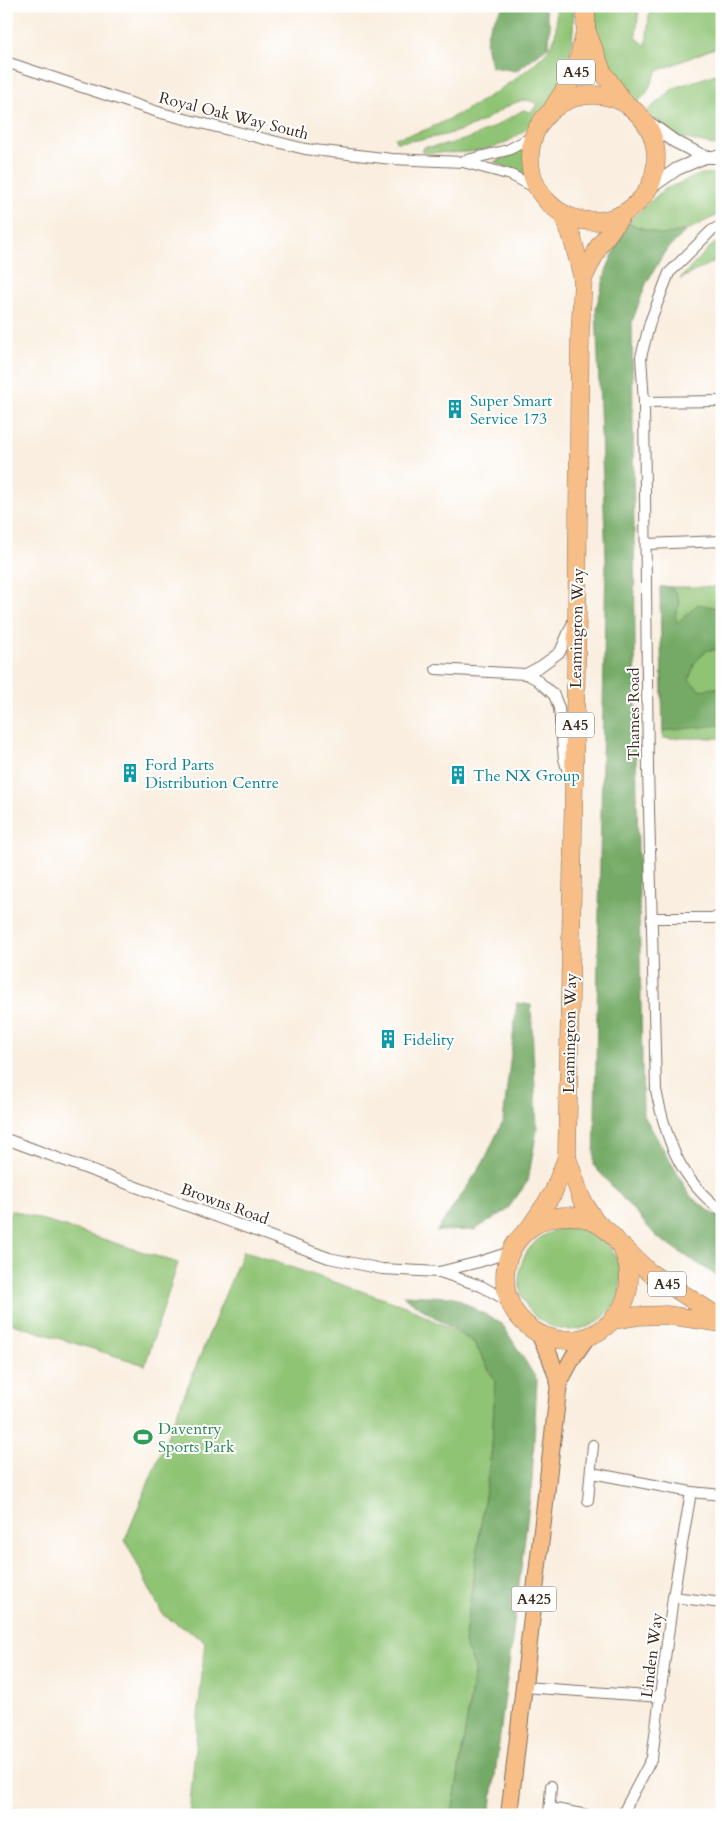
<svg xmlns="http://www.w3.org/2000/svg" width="728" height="1821" font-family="Cardo,serif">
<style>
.green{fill:#90c475;stroke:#66774a}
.forest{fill:#74aa66;stroke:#586a42}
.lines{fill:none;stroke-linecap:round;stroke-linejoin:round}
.minor-casing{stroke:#7e6f62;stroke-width:12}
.tertiary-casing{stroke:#7e6f62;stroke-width:14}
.primary-casing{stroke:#7e6f62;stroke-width:18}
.trunk-casing{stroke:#7e6f62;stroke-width:19}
.minor{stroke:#fff;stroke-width:10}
.tertiary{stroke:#fff;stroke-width:12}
.primary{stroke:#f7be87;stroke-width:16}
.trunk{stroke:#f7be87;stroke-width:18}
.labels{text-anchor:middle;stroke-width:4;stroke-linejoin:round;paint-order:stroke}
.shield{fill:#fff;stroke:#766a62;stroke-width:1}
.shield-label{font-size:15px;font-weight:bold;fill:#3b2a1e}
.street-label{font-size:16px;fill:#3b2a1e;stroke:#fff}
.culture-label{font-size:16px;fill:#0d838f;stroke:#fff;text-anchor:start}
.leisure-label{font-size:16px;fill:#27864d;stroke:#fff;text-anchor:start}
</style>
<rect width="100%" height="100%" fill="#fff"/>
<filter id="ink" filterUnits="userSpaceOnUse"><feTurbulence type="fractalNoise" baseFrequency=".02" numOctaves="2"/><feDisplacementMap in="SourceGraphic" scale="10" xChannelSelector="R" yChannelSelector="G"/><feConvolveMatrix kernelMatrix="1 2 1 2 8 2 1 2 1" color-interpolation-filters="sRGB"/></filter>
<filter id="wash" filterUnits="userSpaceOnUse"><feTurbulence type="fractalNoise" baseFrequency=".0096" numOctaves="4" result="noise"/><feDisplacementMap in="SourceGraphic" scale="20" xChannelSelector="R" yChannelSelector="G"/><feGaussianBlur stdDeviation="1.12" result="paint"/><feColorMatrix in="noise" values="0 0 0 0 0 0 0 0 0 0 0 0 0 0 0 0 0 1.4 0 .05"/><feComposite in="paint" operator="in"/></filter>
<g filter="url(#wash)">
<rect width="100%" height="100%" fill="#f9eedf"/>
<g class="green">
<path d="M 556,6 L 574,6 C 573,28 573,50 566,71 C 556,103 525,139 491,148 C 468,154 446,153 422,152 L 424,147 C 462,146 492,129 523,110 L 531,112 L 538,104 C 532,101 526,99 520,101 C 504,106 490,118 475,125 C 449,136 424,140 396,142 L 395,138 C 405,135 416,134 425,130 C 456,118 536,72 552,44 C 558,33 556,18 556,6 Z"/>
<path d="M 593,6 L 639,6 L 636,37 L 646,46 L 650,6 L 722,6 L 722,45 L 657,71 L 647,92 L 637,103 C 613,81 592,39 593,6 Z"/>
<path d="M 722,72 L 722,147 L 677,137 L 646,112 L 674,88 Z"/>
<path d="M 525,148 L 527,148 L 527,174 L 526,175 L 494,162 L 513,155 Z"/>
<path d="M 722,173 L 722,213 L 687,230 L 662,235 L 627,223 L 663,190 L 701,174 Z"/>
<path d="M 722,239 L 722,261 L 715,261 L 680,279 L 710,247 Z"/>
<path d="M 660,587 L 722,587 L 722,738 L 663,738 Z"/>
<path d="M 11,1210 L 178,1263 L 145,1365 L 6,1322 L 6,1225 Z"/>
<circle cx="570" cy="1279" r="51"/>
<path d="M 243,1251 L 408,1307 L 474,1342 L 495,1381 L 492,1447 L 464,1643 L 475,1668 L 452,1815 L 189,1815 L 205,1641 L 163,1615 L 125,1540 Z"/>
</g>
<g class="forest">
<path d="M 510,6 L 544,6 L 550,26 L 549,46 L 516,71 L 492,67 C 482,39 485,30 503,7 Z"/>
<path d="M 627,223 L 662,235 L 687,230 L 664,253 L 646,284 L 632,322 L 636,742 L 643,1114 L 691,1197 L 722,1220 L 722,1279 L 658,1238 L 594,1166 L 606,558 L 596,308 L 607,268 Z"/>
<path d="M 660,587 L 671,587 L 676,593 L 680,604 L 675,615 L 677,623 L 698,604 L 717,608 L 722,615 L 722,644 L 717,650 L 708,650 L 695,662 L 689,680 L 700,690 L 722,687 L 722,724 L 720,725 L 663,731 Z"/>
<path d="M 517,1003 L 531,1005 L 537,1129 L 528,1181 L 506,1211 L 474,1230 L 437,1231 L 483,1163 L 503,1121 Z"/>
<path d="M 402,1295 L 454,1297 L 502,1324 L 537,1380 L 532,1481 L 490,1815 L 452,1815 L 475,1668 L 464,1643 L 492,1447 L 495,1381 L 474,1342 L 434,1317 Z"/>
<path d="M 6,1809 L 118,1810 L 120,1815 L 6,1815 Z"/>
</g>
</g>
<g filter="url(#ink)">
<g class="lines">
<g class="minor-casing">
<g id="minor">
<path d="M 6,62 L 161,113 L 305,149 L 392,159 L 463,162 L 511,175 L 538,189"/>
<path d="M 463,161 L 508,150 L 534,136"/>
<path d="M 722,225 L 711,231 L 669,273 L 650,322 L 641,357 L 644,402 L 648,769 L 656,1090 C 666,1139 679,1179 722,1211"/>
<path d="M 644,402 L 722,401"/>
<path d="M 646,544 L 722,541"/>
<path d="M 436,669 L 526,674 L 536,679 L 554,695 L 559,708 L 564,759 L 569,775"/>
<path d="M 526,674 L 541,666 L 560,652 L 573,622"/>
<path d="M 652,918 L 714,918 L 722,915"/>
<path d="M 6,1139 L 329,1258 L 382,1269 L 439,1272 L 479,1262 L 510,1252"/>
<path d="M 440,1272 L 481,1286 L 510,1302"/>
<path d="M 592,1473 L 691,1492 L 722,1495"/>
<path d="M 588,1500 L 593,1445"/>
<path d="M 673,1597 L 722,1603"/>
<path d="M 524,1687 L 661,1697"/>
<path d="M 550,1808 L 587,1815"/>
<path d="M 549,1815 L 551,1786"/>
<path d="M 622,1815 L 652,1758 L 673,1597 L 691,1492"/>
</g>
</g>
<g class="tertiary-casing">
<g id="tertiary">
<path d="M 644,119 L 674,141 L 705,157"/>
<path d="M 647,190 L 677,169 L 705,157 L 722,157"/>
</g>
</g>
<g class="primary-casing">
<g id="primary">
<path d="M 539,1334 L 550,1357 L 559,1383"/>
<path d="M 509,1815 L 559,1383 L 573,1357 L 587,1337"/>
</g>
</g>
<g class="trunk-casing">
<g id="trunk">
<path d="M 586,29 L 602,71 L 624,102"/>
<circle cx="593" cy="158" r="63"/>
<path d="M 554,106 L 575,74 L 586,29 L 586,6"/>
<path d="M 583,279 L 599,246 L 622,215"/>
<path d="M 567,1157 L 581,1198 L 596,1223"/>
<circle cx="567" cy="1278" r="62"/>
<path d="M 528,1230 L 553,1193 L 567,1157 L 577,615 L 580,335 L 583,279 L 572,237 L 562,213"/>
<path d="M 623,1247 L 649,1272 L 722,1319"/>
<path d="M 613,1320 L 638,1316 L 666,1315 L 722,1323"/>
</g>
</g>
<use href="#minor" class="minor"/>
<use href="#tertiary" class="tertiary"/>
<use href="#primary" class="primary"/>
<use href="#trunk" class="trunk"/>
</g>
</g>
<defs>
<g id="building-bare" transform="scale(1.5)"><path d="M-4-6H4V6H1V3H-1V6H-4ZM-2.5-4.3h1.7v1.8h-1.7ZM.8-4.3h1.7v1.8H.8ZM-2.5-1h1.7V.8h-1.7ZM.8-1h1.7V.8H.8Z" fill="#0f9aa8" stroke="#fff" stroke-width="2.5" paint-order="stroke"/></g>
<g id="stadium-bare" transform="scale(1.5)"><path d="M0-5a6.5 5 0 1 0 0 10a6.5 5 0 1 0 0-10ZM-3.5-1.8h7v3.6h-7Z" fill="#2e9e5b" stroke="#fff" stroke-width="2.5" paint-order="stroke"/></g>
</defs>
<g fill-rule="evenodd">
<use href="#building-bare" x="455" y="409"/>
<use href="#building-bare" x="130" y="773"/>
<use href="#building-bare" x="458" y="775"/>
<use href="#building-bare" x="388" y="1039"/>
<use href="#stadium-bare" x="143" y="1437"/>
</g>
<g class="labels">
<g class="shield">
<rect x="557" y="59.5" width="38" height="25" rx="4"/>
<rect x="556" y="712.5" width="38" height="25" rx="4"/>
<rect x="648" y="1271.5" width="38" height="25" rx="4"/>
<rect x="511.5" y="1586.5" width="45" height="25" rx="4"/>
</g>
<g class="shield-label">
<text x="576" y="77">A45</text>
<text x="575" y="730">A45</text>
<text x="667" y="1289">A45</text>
<text x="534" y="1604">A425</text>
</g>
<g class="street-label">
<text transform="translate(234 115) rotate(14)" y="6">Royal Oak Way South</text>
<text transform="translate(576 628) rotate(-89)" y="6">Leamington Way</text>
<text transform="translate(633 714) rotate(-90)" y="6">Thames Road</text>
<text transform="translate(569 1033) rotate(-89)" y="6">Leamington Way</text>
<text transform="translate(225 1203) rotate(20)" y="6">Browns Road</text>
<text transform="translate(651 1655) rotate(-83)" y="6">Linden Way</text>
</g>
<g class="culture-label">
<text x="470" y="406">Super Smart<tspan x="470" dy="18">Service 173</tspan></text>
<text x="145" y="770">Ford Parts<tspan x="145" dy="18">Distribution Centre</tspan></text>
<text x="473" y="781">The NX Group</text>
<text x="403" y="1045">Fidelity</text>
</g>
<g class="leisure-label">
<text x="158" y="1434">Daventry<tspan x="158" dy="18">Sports Park</tspan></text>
</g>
</g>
<rect width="728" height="1821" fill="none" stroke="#fff" stroke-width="25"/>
</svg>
